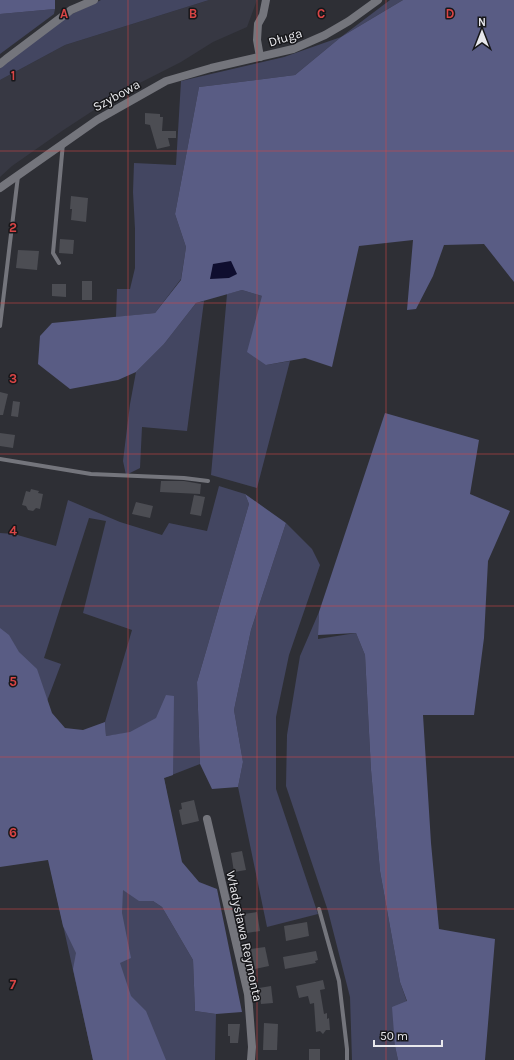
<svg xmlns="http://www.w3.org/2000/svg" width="514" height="1060" font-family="Karla,sans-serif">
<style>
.built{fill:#373843}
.green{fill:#434661;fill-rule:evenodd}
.forest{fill:#595c84}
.water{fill:#0f0e2f}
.building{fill:#4c4d53}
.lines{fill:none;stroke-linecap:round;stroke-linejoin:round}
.service{stroke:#74757c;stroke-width:4}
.minor{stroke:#74757c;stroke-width:8}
.grid{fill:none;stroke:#d94545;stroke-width:1;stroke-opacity:0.55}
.labels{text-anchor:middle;stroke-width:3;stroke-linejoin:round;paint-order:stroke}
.street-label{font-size:13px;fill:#e8e8ec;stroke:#17171a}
.grid-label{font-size:13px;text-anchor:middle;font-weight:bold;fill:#d94545;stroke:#17171a;stroke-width:3;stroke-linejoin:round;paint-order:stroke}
</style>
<rect width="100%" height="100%" fill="#2e2f35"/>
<path class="built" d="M 209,0 L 257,0 L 247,27 L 213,42 L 181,62 L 120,93 L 62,131 L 12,166 L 0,177 L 0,80 L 65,45 Z"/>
<g class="green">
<path d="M 101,0 L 209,0 L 65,45 L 0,80 L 0,65 L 66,17 Z"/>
<path d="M 390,0 L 403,0 L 341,37 L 295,75 L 199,87 L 175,214 L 186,247 L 181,279 L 155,313 L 116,317 L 117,289 L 130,289 L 135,268 L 135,229 L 133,192 L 134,163 L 176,165 L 181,81 L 284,57 L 341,37 Z"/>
<path d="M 55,9 L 54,14 L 0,54 L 0,14 Z"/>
<path d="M 242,290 L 262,296 L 266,365 L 290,361 L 257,488 L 211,475 L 227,294 Z"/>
<path d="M 204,301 L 187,431 L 142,427 L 140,468 L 126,475 L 123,461 L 130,404 L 136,372 L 164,344 L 196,303 Z"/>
<path d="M 219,486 L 245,494 L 249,504 L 197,682 L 200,764 L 164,778 L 167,794 L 139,901 L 153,901 L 162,907 L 193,960 L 195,1011 L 216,1014 L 215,1060 L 93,1060 L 43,835 L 0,805 L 0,533 L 14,534 L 56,546 L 68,500 L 120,522 L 162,535 L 169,523 L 207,531 ZM 89,518 L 106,521 L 83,613 L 132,630 L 105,722 L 106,736 L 129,733 L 48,749 L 41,717 L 61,664 L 44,658 Z"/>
<path d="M 286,523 L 312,549 L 320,565 L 289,655 L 276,717 L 276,789 L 318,914 L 267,927 L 238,787 L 243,762 L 234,710 L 251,630 Z"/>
<path d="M 319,612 L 318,639 L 356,633 L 365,655 L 371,770 L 380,871 L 400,982 L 407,1002 L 395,1046 L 398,1060 L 352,1060 L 350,997 L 328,911 L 286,786 L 287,735 L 300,656 Z"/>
</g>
<g class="forest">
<path d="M 0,0 L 55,0 L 55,9 L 0,14 Z"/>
<path d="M 403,0 L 514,0 L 514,282 L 484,244 L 444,245 L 433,276 L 416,309 L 407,310 L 413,240 L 359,246 L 332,367 L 305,358 L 266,365 L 247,352 L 262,296 L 242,290 L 196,303 L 164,344 L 136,372 L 118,380 L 70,389 L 38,364 L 40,336 L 52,323 L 155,313 L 181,280 L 186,247 L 175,214 L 199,87 L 295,75 L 341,37 Z"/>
<path d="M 385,413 L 479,440 L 470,494 L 510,511 L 488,561 L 484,638 L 474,715 L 423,715 L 431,843 L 439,929 L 495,939 L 485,1060 L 398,1060 L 395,1046 L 392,1007 L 407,1001 L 400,982 L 380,871 L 371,770 L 365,655 L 356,633 L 318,635 L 319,612 Z"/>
<path d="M 245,494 L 286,523 L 251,630 L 234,710 L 243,762 L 238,787 L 212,789 L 200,764 L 197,682 L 249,504 Z"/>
<path d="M 0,628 L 9,635 L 19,652 L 37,669 L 52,713 L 65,728 L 83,730 L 105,722 L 106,736 L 130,732 L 156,718 L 166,695 L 174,696 L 173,775 L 164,778 L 182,862 L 199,882 L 217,889 L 242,1012 L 216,1014 L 195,1011 L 193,960 L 162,907 L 153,901 L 139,901 L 123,890 L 122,913 L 131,958 L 120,963 L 131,996 L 146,1011 L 166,1060 L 93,1060 L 73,969 L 76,953 L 63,926 L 48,860 L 0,867 Z"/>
</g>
<path class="water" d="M 231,261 L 237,274 L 229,278 L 210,279 L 213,264 Z"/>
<g class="building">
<path d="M 145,113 L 160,114 L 160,117 L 163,117 L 162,131 L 176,131 L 176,138 L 168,138 L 170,146 L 157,149 L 150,125 L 145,124 Z"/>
<path d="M 71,196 L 88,198 L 86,222 L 71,220 L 72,209 L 70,209 Z"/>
<path d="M 60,239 L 74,240 L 73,254 L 59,253 Z"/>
<path d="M 18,250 L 39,251 L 37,270 L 16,268 Z"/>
<rect x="82" y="281" width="10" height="19"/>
<path d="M 52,284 L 66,284 L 66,297 L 52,296 Z"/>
<path d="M 0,392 L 8,394 L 3,415 L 0,415 Z"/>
<path d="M 13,401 L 20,402 L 18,417 L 11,416 Z"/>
<path d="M 0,433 L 15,435 L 13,448 L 0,446 Z"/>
<path d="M 161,481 L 184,481 L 201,484 L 200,494 L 160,492 Z"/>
<path d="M 31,489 L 39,491 L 38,493 L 43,494 L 40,509 L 36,508 L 33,511 L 28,510 L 26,506 L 22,505 L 26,491 L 30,492 Z"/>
<path d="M 194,495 L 205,497 L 201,516 L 190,514 Z"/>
<path d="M 136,502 L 153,506 L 150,518 L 132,514 Z"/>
<path d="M 194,800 L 199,821 L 182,825 L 179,810 L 182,809 L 181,803 Z"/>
<path d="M 242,851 L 246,870 L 234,872 L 231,853 Z"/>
<path d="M 257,912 L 260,931 L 247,933 L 244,914 Z"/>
<path d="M 307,922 L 309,936 L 286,941 L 284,926 Z"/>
<path d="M 265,947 L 269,966 L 255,969 L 251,949 Z"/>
<path d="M 316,951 L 318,960 L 315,961 L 316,963 L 285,969 L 283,957 Z"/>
<path d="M 323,980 L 325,989 L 320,990 L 324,1014 L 327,1013 L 327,1019 L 329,1018 L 330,1030 L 326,1030 L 323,1034 L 320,1031 L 316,1032 L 314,1003 L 310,1004 L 308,996 L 299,998 L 296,986 Z"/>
<path d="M 271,986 L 273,1003 L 261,1004 L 259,988 Z"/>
<path d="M 264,1023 L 278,1024 L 277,1050 L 263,1050 Z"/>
<path d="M 228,1024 L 240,1024 L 238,1043 L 230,1043 L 230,1036 L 228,1036 Z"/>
<rect x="309" y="1049" width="11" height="11"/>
</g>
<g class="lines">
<g class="service">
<path d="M 59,263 L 53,253 L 63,143"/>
<path d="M 0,326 L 18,176"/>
<path d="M 0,459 L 91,474 L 184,478 L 208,481"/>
<path d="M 319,909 L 339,981 L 347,1049 L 347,1060"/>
</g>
<g class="minor">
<path d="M 260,57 L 257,40 L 258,24 L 263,15 L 266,0"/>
<path d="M 0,64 L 6,59 L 71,10 L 94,0"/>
<path d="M 0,188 L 97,120 L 166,81 L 211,68 L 293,49 L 325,35 L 349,21 L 378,0"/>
<path d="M 207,819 L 248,994 L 252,1047 L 251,1060"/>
</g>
</g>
<path class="grid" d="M 128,0 L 128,1060M 257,0 L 257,1060M 386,0 L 386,1060M 0,151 L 514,151M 0,303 L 514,303M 0,454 L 514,454M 0,606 L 514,606M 0,757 L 514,757M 0,909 L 514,909"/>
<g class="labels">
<g class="street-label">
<text transform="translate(285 37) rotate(-17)" y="5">Długa</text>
<text transform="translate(116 95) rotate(-29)" y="5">Szybowa</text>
<text transform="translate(245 936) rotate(78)" y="5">Władysława Reymonta</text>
</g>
</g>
<g class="grid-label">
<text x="64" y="18">A</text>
<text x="193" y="18">B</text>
<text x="321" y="18">C</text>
<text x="450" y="18">D</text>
<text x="13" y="80">1</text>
<text x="13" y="232">2</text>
<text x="13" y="383">3</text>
<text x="13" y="535">4</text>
<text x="13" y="686">5</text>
<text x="13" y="837">6</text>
<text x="13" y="989">7</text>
</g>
<g transform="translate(482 32)" stroke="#17171a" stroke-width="3" paint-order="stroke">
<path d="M0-3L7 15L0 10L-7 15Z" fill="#e8e8ec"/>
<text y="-6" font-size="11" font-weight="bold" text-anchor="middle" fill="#e8e8ec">N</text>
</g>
<path d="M374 1040v6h68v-6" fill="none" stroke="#e8e8ec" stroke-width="2"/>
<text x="380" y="1040" font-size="12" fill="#e8e8ec" stroke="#17171a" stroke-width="3" paint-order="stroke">50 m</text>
</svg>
